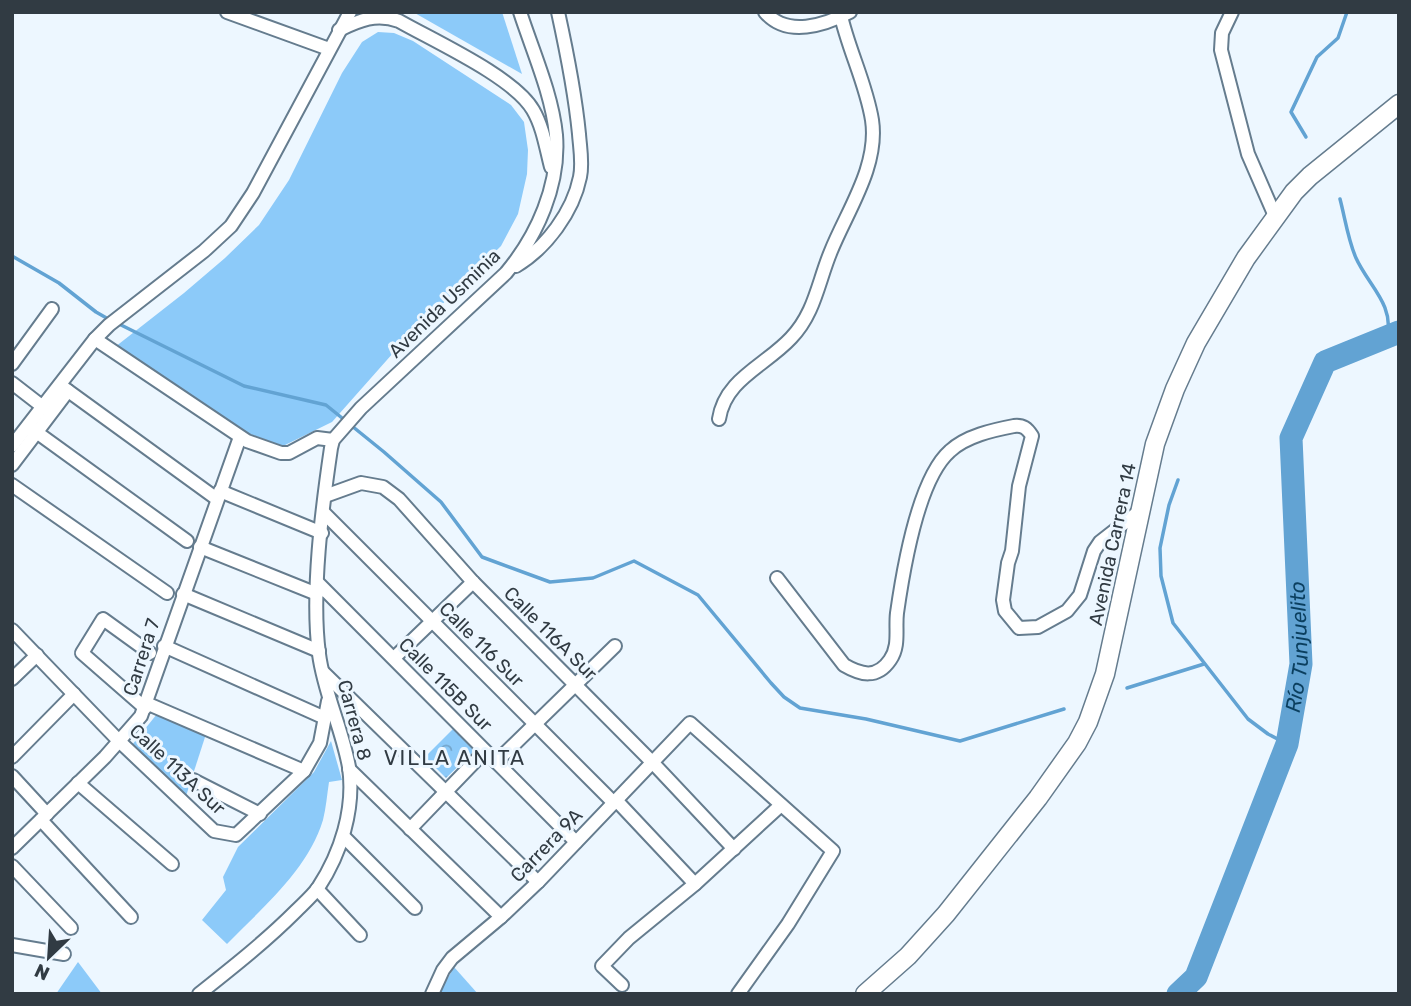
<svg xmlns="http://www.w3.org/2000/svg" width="1411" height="1006" font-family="Rubik,sans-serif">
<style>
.green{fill:#8ccaf9}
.park{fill:url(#park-crowns)}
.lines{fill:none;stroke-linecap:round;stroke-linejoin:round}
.stream{stroke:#62a3d3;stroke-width:3.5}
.river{stroke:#62a3d3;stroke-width:23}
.minor-casing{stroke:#657c8e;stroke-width:16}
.secondary-casing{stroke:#657c8e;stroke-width:21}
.minor{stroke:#fff;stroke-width:12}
.secondary{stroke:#fff;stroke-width:18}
.labels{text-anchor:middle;stroke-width:6;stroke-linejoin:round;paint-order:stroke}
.street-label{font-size:19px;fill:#313b43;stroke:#edf7ff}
.water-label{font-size:21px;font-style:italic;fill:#0b3f5f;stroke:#edf7ff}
.neighbourhood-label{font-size:21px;letter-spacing:2px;fill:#313b43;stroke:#edf7ff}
</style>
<defs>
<pattern id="park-crowns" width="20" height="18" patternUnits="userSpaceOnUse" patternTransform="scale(1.75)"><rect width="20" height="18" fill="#8ccaf9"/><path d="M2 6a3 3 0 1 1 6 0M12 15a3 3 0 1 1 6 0" fill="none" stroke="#73a5cb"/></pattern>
</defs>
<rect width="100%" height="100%" fill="#edf7ff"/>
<g class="green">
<path d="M 413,12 L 502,12 L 522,74 Z"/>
<path d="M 378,32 L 394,33 L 413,41 L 511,105 L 524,122 L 528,150 L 527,174 L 518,214 L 501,246 L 394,352 L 332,422 L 283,446 L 236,429 L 115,347 L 184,293 L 225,258 L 259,225 L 289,180 L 342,73 L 362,42 Z"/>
<path d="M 157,714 L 206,734 L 186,796 L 132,745 Z"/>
<path d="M 331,741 L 342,780 L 329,782 C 327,795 326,808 323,820 C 308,870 262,908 227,944 L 202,920 L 226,890 L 223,877 L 238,847 L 314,772 Z"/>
<path d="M 78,962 L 102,994 L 56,994 Z"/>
<path d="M 454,967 L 478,994 L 439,994 Z"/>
</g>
<path class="park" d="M 455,727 L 476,749 L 446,778 L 425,757 Z"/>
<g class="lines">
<g class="stream">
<path d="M 1306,137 L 1291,112 L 1317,57 L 1338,38 L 1347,12"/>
<path d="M 1340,199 C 1345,218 1348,240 1356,258 C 1368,285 1395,305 1387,337"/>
<path d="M 12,256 L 59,283 L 96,312 L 110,320"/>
<path d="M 117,323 L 244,386 L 326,405 L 384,452 L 441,502 L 482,557 L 550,582 L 593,578 L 634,561 L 698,595 L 771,683 L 784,697 L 800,708 L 866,719 L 960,741 L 1064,709"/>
<path d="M 1178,480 L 1169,505 L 1160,548 L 1161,576 L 1173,623 L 1248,719 L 1268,734 L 1287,744"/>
<path d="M 1127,688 L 1204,664"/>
</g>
<path class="river" id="s1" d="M 1178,994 L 1196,977 L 1287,744 L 1301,664 L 1291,438 L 1325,362 L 1399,332"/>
<g class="minor-casing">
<g id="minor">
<path d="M 227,12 L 329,49"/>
<path d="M 765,12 C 787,38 825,25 850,12"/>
<path d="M 1232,12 L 1222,33 L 1221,50 L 1248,154 L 1275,216"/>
<path d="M 339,30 C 360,20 376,13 399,21 C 434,41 514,77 533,110 C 543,127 546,148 551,167"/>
<path d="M 516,266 C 546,248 573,212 580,177 C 583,163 580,148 579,134 C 575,93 567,53 558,12"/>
<path d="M 95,339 L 247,441 L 281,453 L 289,453 L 317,438 L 333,440"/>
<path d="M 12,364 L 52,309"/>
<path d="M 12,383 L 43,407"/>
<path d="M 60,385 L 217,499"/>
<path d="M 719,419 C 725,379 765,366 791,338 C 815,313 818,282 831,251 C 847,211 879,166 872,120 C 866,83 848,49 840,12"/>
<path d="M 28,426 L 187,541"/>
<path d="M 12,446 L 95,339 L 109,325 L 204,251 L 231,226 L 253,193 L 350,12"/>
<path d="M 12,465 L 68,391"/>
<path d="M 12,485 L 167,593"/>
<path d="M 220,491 L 322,533"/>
<path d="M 325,496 L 361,483 L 383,487 L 399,499 L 473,582 L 652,762 L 734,849"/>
<path d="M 324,513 L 614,803"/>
<path d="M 200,547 L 317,594"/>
<path d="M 777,578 L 844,665 C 861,675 877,679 890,660 C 900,646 895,629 897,613 C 903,571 918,479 950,451 C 966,436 993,430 1014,426 C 1023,425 1027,428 1032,436 L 1019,486 L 1012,551 L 1008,563 L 1003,600 L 1005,611 L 1019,628 L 1038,627 L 1067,611 L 1080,595 L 1094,551 L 1100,542 L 1141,510"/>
<path d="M 317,582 L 576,842"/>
<path d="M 183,594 L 319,651"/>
<path d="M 12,630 L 119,741 L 214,831 L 236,835 L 304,771 L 320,743 L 328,701"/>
<path d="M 164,646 L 325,718"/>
<path d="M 394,658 L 473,582"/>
<path d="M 323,672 L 538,882"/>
<path d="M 12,679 L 37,655"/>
<path d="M 146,703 L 304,771"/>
<path d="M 145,708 L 82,653 L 103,619 L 150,653"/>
<path d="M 12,757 L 74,694"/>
<path d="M 496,762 L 615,646"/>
<path d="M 349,769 L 501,917"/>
<path d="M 12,776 L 47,814"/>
<path d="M 193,780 L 260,814"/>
<path d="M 78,783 L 172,864"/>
<path d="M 616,800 L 695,884"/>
<path d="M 41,820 L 131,917"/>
<path d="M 410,829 L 485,751"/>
<path d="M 344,837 L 415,908"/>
<path d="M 12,848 L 105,757 L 141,716 L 240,437"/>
<path d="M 12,866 L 71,928"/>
<path d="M 317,889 L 360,935"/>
<path d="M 12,945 L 64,954"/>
<path d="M 622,985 L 602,966 L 629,938 L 695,884 L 781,805"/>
<path d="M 199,994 C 233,967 266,941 296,911 C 303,904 312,896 318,888 C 341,853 355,809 349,767 C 342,728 324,693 319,654 C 311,593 322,509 331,448 L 333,440 L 361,408 L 506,273 C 537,236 560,185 556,135 C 552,94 533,52 520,12"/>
<path d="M 432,994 L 443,970 L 452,958 L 501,917 L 538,882 L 690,723 L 833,851 L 788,924 L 738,994"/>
</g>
</g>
<g class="secondary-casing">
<path id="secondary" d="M 865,994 L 908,956 L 946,914 L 1038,798 L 1077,743 L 1088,722 L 1105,674 L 1155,444 L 1175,389 L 1196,343 L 1246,258 L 1294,192 L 1310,176 L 1399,104"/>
</g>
<use href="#minor" class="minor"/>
<use href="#secondary" class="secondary"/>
</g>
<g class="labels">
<g class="street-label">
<text transform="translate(444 303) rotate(-44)" y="7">Avenida Usminia</text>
<text transform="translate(1112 544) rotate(-78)" y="7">Avenida Carrera 14</text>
<text transform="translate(551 633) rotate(45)" y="7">Calle 116A Sur</text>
<text transform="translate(482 644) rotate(45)" y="7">Calle 116 Sur</text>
<text transform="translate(141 657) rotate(-72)" y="7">Carrera 7</text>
<text transform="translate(446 684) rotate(45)" y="7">Calle 115B Sur</text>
<text transform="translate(355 720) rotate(75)" y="7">Carrera 8</text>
<text transform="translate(178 769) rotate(43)" y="7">Calle 113A Sur</text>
<text transform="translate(546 845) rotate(-46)" y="7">Carrera 9A</text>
</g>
<g class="water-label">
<text dy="7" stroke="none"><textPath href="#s1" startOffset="373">Río Tunjuelito</textPath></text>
</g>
<g class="neighbourhood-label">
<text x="455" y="765">VILLA ANITA</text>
</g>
</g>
<rect width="1411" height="1006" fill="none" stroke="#313b43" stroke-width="28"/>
<g transform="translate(49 957) rotate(205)" stroke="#edf7ff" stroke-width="5" paint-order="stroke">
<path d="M0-5L12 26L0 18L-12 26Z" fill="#313b43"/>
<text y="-10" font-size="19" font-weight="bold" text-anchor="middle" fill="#313b43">N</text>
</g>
</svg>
